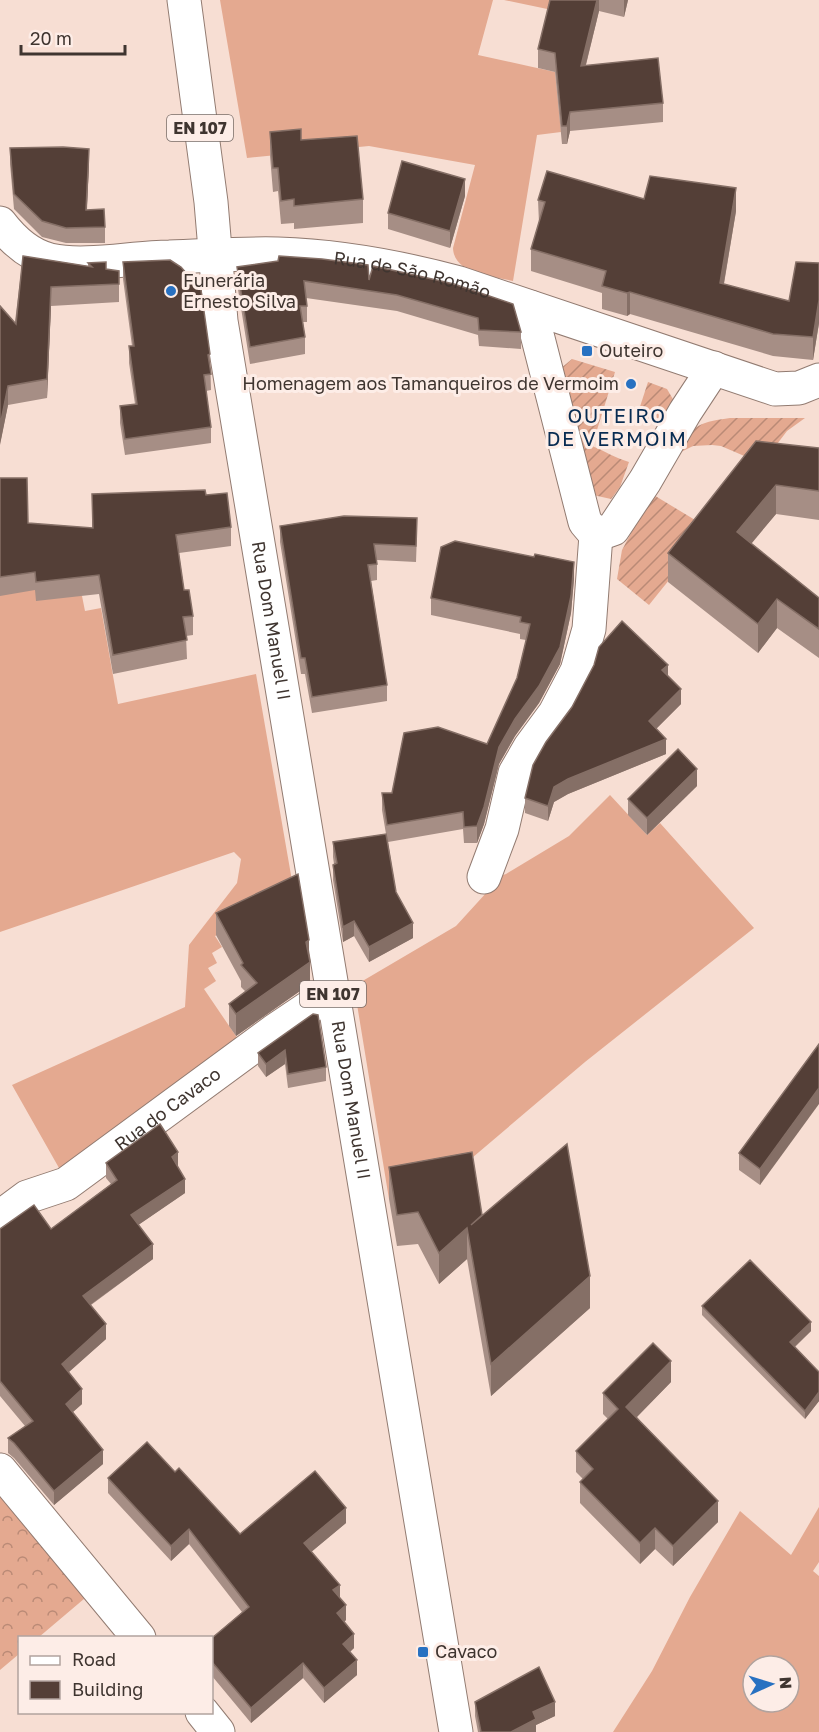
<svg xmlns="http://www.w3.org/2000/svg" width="819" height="1732" font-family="'Golos Text',sans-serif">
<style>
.grass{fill:#e4a990;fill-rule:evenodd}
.forest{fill:url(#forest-crowns)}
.garden{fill:url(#garden-furrows)}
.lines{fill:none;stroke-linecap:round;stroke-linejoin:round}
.minor-casing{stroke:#927b71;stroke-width:35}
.major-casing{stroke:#927b71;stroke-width:35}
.minor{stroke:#fff;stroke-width:33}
.major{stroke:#fff;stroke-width:33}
.wall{fill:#a68e85}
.shaded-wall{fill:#856f66}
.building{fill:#543f37;stroke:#856f66;stroke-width:1.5}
.poi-dot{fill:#2871c1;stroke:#fdede7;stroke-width:2}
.labels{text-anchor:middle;stroke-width:6;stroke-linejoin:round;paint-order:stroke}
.shield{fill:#fdede7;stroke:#786c67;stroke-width:1.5}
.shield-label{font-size:16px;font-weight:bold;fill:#3f3530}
.street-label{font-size:18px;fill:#3f3530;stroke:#fdede7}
.poi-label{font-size:18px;fill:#3f3530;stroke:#fdede7;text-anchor:start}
.neighbourhood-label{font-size:20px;letter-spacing:1.5px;fill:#082c52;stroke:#fdede7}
</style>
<defs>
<pattern id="forest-crowns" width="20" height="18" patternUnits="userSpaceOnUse" patternTransform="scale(1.5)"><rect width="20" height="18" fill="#e4a990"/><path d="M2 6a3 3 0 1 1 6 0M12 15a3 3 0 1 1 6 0" fill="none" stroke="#ba8a76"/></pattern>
<pattern id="garden-furrows" width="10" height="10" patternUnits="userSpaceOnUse" patternTransform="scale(1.5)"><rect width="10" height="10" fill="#e4a990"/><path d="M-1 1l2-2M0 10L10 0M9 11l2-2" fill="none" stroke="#ba8a76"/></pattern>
</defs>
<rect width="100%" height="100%" fill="#f7ded3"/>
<g class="grass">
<path d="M 220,0 L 493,0 L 478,55 L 555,72 L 561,132 L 537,135 L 513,281 C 492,276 454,274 453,248 L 475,165 L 369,146 L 247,158 Z"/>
<path d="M 504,0 L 554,0 L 552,10 Z"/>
<path d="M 0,585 L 82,596 L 85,611 L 101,608 L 118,704 L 256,674 L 295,898 L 215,936 L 222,947 L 212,953 L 217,963 L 208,968 L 216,981 L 204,989 L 240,1042 L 63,1175 L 12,1085 L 185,1007 L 189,945 L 237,883 L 241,859 L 234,852 L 0,932 Z"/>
<path d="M 610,795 L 647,835 L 660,823 L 754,928 L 585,1062 L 433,1191 L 389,1199 L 354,986 L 456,926 L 487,892 L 497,877 L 506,874 L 569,836 Z"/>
<path d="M 819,1507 L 819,1562 L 813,1571 L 819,1576 L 819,1732 L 613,1732 L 652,1671 L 690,1597 L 740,1511 L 791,1555 ZM 753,1666 L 789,1666 L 789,1702 L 753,1702 Z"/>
</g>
<path class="forest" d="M 0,1489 L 91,1593 L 39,1637 L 20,1638 L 19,1654 L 0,1670 Z"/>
<g class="garden">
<path d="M 572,359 L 615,372 L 592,446 C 605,451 615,458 629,462 L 620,487 L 611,499 L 593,495 L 560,369 Z"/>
<path d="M 648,382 L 667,389 L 674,401 L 658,425 L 636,419 Z"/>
<path d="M 730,418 L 805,418 L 787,431 L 768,456 L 749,458 L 721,446 L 712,445 L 693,446 L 675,455 C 694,426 694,423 730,418 Z"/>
<path d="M 652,494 L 710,529 L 649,605 L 617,579 L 622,550 Z"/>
</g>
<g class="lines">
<g class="minor-casing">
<g id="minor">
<path id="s1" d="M 0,223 C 13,240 29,255 50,260 C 85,268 133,257 169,257 C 205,256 242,253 278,254 C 340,256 400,267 459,283 L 775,389 L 799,388 L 819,380"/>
<path d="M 530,307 L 585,522 L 596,535"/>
<path d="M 596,535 L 613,529 L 645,481 L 685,412 L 714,368"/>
<path d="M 484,877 L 502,829 L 515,773 L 530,747 L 555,713 L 577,671 L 589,629 L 596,535"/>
<path id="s2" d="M 0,1217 L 27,1197 L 66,1184 L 274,1031 L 332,992"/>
<path d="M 0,1470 L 139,1638"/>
<path d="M 202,1712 L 218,1732"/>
</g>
</g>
<g class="major-casing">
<g id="major">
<path id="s3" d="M 184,0 L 211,202 L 221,321 L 456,1732"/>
</g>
</g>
<use href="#minor" class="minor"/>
<use href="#major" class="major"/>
</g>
<g class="wall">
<path d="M 550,0 L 628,0 L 624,17 L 599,11 L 586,65 L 663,103 L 663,122 L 570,131 L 567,144 L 562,144 L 555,72 L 538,68 L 538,49 Z"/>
<path d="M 270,132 L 301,140 L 363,199 L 363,223 L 294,229 L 294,223 L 281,224 L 278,191 L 273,192 L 270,156 Z"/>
<path d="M 10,148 L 89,164 L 87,210 L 105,227 L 105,243 L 66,243 L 42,237 L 14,209 L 10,164 Z"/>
<path d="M 465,196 L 450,248 L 388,229 L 388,213 Z"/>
<path d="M 644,199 L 736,211 L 724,284 L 789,301 L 819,263 L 819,323 L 813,360 L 773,356 L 630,314 L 627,316 L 602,309 L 602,293 L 531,271 L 531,249 L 539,223 L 538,200 Z"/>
<path d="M 23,256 L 88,266 L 88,263 L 106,269 L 119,271 L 119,302 L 51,306 L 47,398 L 8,405 L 0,444 Z"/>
<path d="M 123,262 L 210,354 L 211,390 L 206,391 L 211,427 L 211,443 L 125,455 L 120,423 L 120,406 L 135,404 L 129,363 L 129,346 L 132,346 L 123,279 Z"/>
<path d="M 237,267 L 369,280 L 521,332 L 521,349 L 479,346 L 478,335 L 397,311 L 306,298 L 307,306 L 307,322 L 303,322 L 305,337 L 305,354 L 250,364 L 237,283 Z"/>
<path d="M 819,448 L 819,520 L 776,514 L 751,543 L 819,598 L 819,658 L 777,628 L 758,653 L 668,582 L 668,553 Z"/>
<path d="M 0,478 L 28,523 L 92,528 L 92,494 L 206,495 L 231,527 L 231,546 L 179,553 L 184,590 L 193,616 L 193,635 L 186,636 L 187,659 L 113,674 L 99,594 L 36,601 L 35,590 L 0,596 Z"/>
<path d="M 280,526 L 417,534 L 416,562 L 377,560 L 377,580 L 371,581 L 387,685 L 387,701 L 312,713 L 305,674 L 301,674 L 280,542 Z"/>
<path d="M 574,579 L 571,613 L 560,664 L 539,703 L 515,736 L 499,764 L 484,824 L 477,843 L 464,843 L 463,829 L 388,842 L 396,892 L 413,938 L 369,962 L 354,936 L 343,942 L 333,880 L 333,865 L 334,864 L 333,857 L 333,842 L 386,834 L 382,810 L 382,793 L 392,793 L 487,744 L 517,678 L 526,640 L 520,639 L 520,634 L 431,615 L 431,598 Z"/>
<path d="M 668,676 L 681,704 L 656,729 L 666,754 L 568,794 L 554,802 L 548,821 L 525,813 L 525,798 L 572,707 Z"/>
<path d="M 697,786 L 647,835 L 628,815 L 628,799 Z"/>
<path d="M 216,913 L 309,955 L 310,984 L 236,1036 L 229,1026 L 229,1004 L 246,992 L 241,987 L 241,981 L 216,935 Z"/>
<path d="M 313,1014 L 326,1067 L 326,1081 L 288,1088 L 285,1064 L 266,1077 L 258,1066 L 258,1053 Z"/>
<path d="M 819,1044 L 760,1185 L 739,1170 L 739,1153 Z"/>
<path d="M 106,1163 L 178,1167 L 185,1193 L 138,1225 L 153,1259 L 91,1305 L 106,1339 L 69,1372 L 82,1404 L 73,1412 L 103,1464 L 54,1505 L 14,1458 L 8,1453 L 8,1438 L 25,1426 L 0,1396 L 0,1229 L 51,1229 L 111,1184 L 106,1178 Z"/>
<path d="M 389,1167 L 482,1215 L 590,1308 L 491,1396 L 467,1259 L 439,1284 L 418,1244 L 397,1246 L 389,1199 Z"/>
<path d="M 702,1306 L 811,1331 L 795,1347 L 819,1372 L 819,1401 L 805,1419 L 702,1315 Z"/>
<path d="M 671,1382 L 637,1417 L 718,1522 L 673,1566 L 655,1549 L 640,1564 L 580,1503 L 580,1482 L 583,1479 L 576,1472 L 576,1451 L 608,1419 L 603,1414 L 603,1393 Z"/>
<path d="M 175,1472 L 240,1534 L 346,1523 L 311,1552 L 340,1598 L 346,1620 L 344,1622 L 354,1648 L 350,1652 L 357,1675 L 324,1703 L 303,1678 L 251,1723 L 212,1676 L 212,1638 L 242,1612 L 189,1544 L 171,1561 L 108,1493 L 108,1478 Z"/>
<path d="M 475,1702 L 555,1716 L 536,1725 L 536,1732 L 478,1732 L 475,1716 Z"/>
</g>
<g class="shaded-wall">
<path d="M 597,0 L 599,0 L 599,11 L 581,84 L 581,66 Z"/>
<path d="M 624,0 L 628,0 L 624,17 Z"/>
<path d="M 570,112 L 570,131 L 567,144 L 567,126 Z"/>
<path d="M 89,149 L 89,164 L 86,225 L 86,210 Z"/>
<path d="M 465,179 L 465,196 L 450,248 L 450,231 Z"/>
<path d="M 736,188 L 736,211 L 720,306 L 720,283 Z"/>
<path d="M 51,287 L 51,306 L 47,398 L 47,379 Z"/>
<path d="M 630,292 L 630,314 L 627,316 L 627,293 Z"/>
<path d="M 819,300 L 819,323 L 813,360 L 813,337 Z"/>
<path d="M 8,386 L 8,405 L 0,445 L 0,426 Z"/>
<path d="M 776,485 L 776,514 L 737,561 L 737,532 Z"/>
<path d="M 574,562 L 574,579 L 571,613 L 560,664 L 539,703 L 515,736 L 499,764 L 484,824 L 477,843 L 477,826 L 499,747 Z"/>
<path d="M 777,599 L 777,628 L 758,653 L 758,624 Z"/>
<path d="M 668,665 L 668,680 L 662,670 Z"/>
<path d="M 681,689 L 681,704 L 649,736 L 649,721 Z"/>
<path d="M 666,739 L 666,754 L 568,794 L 554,802 L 548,821 L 548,806 L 554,787 L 568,779 Z"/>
<path d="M 697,769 L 697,786 L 647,835 L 647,818 Z"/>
<path d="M 354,921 L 354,936 L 343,942 L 343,927 Z"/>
<path d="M 413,923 L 413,938 L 369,962 L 369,947 Z"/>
<path d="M 309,940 L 309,962 L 306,942 Z"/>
<path d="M 310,962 L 310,984 L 236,1036 L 236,1014 Z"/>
<path d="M 285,1050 L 285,1064 L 266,1077 L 266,1064 Z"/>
<path d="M 819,1088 L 819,1104 L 760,1185 L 760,1169 Z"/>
<path d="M 178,1152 L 178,1167 L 172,1157 Z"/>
<path d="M 185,1179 L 185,1193 L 131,1230 L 131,1215 Z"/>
<path d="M 467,1228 L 467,1259 L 439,1284 L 439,1253 Z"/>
<path d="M 153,1244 L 153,1259 L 83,1310 L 83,1296 Z"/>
<path d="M 590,1276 L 590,1308 L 491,1396 L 491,1364 Z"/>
<path d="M 811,1322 L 811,1331 L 790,1351 L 790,1342 Z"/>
<path d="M 106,1324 L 106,1339 L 62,1378 L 62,1364 Z"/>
<path d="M 671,1361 L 671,1382 L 626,1428 L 626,1407 Z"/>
<path d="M 82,1389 L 82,1404 L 66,1418 L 66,1404 Z"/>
<path d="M 819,1392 L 819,1401 L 805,1419 L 805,1411 Z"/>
<path d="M 103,1450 L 103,1464 L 54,1505 L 54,1491 Z"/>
<path d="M 718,1501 L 718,1522 L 673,1566 L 673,1546 Z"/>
<path d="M 346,1508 L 346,1523 L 304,1558 L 304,1543 Z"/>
<path d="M 655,1528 L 655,1549 L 640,1564 L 640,1543 Z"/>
<path d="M 189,1529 L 189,1544 L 171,1561 L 171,1546 Z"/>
<path d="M 340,1585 L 340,1599 L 333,1590 Z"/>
<path d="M 346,1605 L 346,1620 L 337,1628 L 337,1613 Z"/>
<path d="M 354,1634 L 354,1648 L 343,1658 L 343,1644 Z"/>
<path d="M 357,1660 L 357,1675 L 324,1703 L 324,1688 Z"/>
<path d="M 303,1663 L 303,1678 L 251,1723 L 251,1708 Z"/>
<path d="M 555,1702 L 555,1716 L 536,1725 L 536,1732 L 511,1732 L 533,1712 Z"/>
</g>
<g class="building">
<path d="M 550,0 L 597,0 L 581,66 L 658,58 L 663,103 L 570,112 L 567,126 L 562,126 L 555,53 L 538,49 Z"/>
<path d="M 301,129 L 301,140 L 357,136 L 363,199 L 294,206 L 294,199 L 281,201 L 278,168 L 273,168 L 270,132 Z"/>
<path d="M 63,147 L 89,149 L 86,210 L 104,209 L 105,227 L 66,228 L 42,221 L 14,194 L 10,148 Z"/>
<path d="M 402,161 L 465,179 L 450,231 L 388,213 Z"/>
<path d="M 547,171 L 644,199 L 650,176 L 736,188 L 720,283 L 789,301 L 796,262 L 819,263 L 819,300 L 813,337 L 773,334 L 630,292 L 627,293 L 602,286 L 606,271 L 531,249 L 545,202 L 538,200 Z"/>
<path d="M 23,256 L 92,267 L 88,263 L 106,262 L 106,269 L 119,271 L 119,284 L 51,287 L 47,379 L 8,386 L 0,426 L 0,306 L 16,324 Z"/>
<path d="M 279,256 L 322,259 L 368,265 L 369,280 L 373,266 L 410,274 L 454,284 L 513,304 L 521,332 L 479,330 L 478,318 L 397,295 L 304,281 L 307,306 L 300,306 L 305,337 L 250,347 L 237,267 L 278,261 Z"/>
<path d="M 170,260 L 181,267 L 201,290 L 210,354 L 208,355 L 211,374 L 204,375 L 211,427 L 125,439 L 120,406 L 137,404 L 129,346 L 134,346 L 123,262 Z"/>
<path d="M 756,441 L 819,448 L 819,491 L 776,485 L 737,532 L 819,598 L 819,629 L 777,599 L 758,624 L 668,553 Z"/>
<path d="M 0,478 L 27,478 L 28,523 L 93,528 L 92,494 L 205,490 L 206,495 L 227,493 L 231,527 L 176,535 L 184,590 L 189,590 L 193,616 L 183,617 L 187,640 L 113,655 L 99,575 L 36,582 L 35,572 L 0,577 Z"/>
<path d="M 344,516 L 417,518 L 416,546 L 374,544 L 377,564 L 368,565 L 387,685 L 312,697 L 305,658 L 301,658 L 280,526 Z"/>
<path d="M 455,541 L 534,557 L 535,554 L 574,562 L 571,596 L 560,647 L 539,686 L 515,719 L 499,747 L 484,807 L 477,826 L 464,827 L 463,812 L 387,825 L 382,793 L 392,793 L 404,733 L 438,727 L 487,744 L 517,678 L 530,624 L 520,622 L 521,617 L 431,598 L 441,547 Z"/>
<path d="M 622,621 L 668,665 L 662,670 L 681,689 L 649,721 L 666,739 L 568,779 L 554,787 L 548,806 L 525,798 L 533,765 L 546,742 L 572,707 L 594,665 L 599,647 Z"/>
<path d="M 678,749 L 697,769 L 647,818 L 628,799 Z"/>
<path d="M 386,834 L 396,892 L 413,923 L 369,947 L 354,921 L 343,927 L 333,865 L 337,863 L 333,842 Z"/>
<path d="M 298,874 L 309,940 L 306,942 L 310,962 L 236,1014 L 229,1004 L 257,983 L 241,965 L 243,963 L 216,913 Z"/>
<path d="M 313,1014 L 318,1015 L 326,1067 L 288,1074 L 285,1050 L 266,1064 L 258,1053 Z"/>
<path d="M 819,1044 L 819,1088 L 760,1169 L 739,1153 Z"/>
<path d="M 160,1124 L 178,1152 L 172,1157 L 185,1179 L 131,1215 L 153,1244 L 83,1296 L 106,1324 L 62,1364 L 82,1389 L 66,1404 L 103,1450 L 54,1491 L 14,1443 L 8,1438 L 33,1421 L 0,1381 L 0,1229 L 34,1205 L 51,1229 L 117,1180 L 106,1163 Z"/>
<path d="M 567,1144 L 590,1276 L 491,1364 L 467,1228 L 439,1253 L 418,1212 L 397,1215 L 389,1167 L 472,1152 L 482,1215 L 471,1225 Z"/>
<path d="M 750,1260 L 811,1322 L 790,1342 L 819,1372 L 819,1392 L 805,1411 L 702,1306 Z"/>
<path d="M 653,1343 L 671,1361 L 626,1407 L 718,1501 L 673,1546 L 655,1528 L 640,1543 L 580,1482 L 593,1469 L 576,1451 L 618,1409 L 603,1393 Z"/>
<path d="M 147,1442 L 175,1472 L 179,1468 L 240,1534 L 315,1471 L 346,1508 L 304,1543 L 340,1585 L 333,1590 L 346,1605 L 337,1613 L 354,1634 L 343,1644 L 357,1660 L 324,1688 L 303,1663 L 251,1708 L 212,1662 L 212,1638 L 249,1607 L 189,1529 L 171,1546 L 108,1478 Z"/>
<path d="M 539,1667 L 555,1702 L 533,1712 L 536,1719 L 511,1732 L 481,1732 L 475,1702 Z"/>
</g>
<g class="poi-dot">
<circle cx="171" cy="291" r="6"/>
<rect x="581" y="345" width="12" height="12" rx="3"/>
<circle cx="631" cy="384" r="6"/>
<rect x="417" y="1646" width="12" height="12" rx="3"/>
</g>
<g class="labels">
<g class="shield">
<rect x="167" y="115" width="66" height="26" rx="4.5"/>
<rect x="300" y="981" width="66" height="26" rx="4.5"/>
</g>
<g class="shield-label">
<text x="200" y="134">EN 107</text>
<text x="333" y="1000">EN 107</text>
</g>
<g class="street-label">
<text dy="6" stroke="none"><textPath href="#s1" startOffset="428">Rua de São Romão</textPath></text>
<text dy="6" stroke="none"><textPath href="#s3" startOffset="627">Rua Dom Manuel II</textPath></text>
<text dy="6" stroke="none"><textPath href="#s3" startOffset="1113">Rua Dom Manuel II</textPath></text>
<text dy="6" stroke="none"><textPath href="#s2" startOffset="201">Rua do Cavaco</textPath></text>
</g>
<g class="poi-label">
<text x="183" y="287">Funerária<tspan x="183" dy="21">Ernesto Silva</tspan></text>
<text x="599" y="357">Outeiro</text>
<text x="619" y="390" text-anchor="end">Homenagem aos Tamanqueiros de Vermoim</text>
<text x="435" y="1658">Cavaco</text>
</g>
<g class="neighbourhood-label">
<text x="617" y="423">OUTEIRO<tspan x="617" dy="23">DE VERMOIM</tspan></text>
</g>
</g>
<rect x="18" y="1636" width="195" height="78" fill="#fdede7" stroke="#b1a39e" stroke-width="1.5"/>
<rect x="30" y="1656" width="30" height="9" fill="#ffffff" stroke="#b1a39e" stroke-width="1.5"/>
<text x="72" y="1666" font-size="18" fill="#3f3530">Road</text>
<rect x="30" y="1681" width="30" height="18" fill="#543f37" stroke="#b1a39e" stroke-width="1.5"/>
<text x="72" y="1696" font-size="18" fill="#3f3530">Building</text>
<g transform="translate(771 1684) rotate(86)"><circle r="28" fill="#fdede7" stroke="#b1a39e" stroke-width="1.5"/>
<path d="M0-4.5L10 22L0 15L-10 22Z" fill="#2871c1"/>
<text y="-9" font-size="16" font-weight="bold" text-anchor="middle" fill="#3f3530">N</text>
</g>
<path d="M21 45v9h104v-9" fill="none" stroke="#3f3530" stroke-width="3"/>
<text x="30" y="45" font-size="18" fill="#3f3530" stroke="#fdede7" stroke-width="4.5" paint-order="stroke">20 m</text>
</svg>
